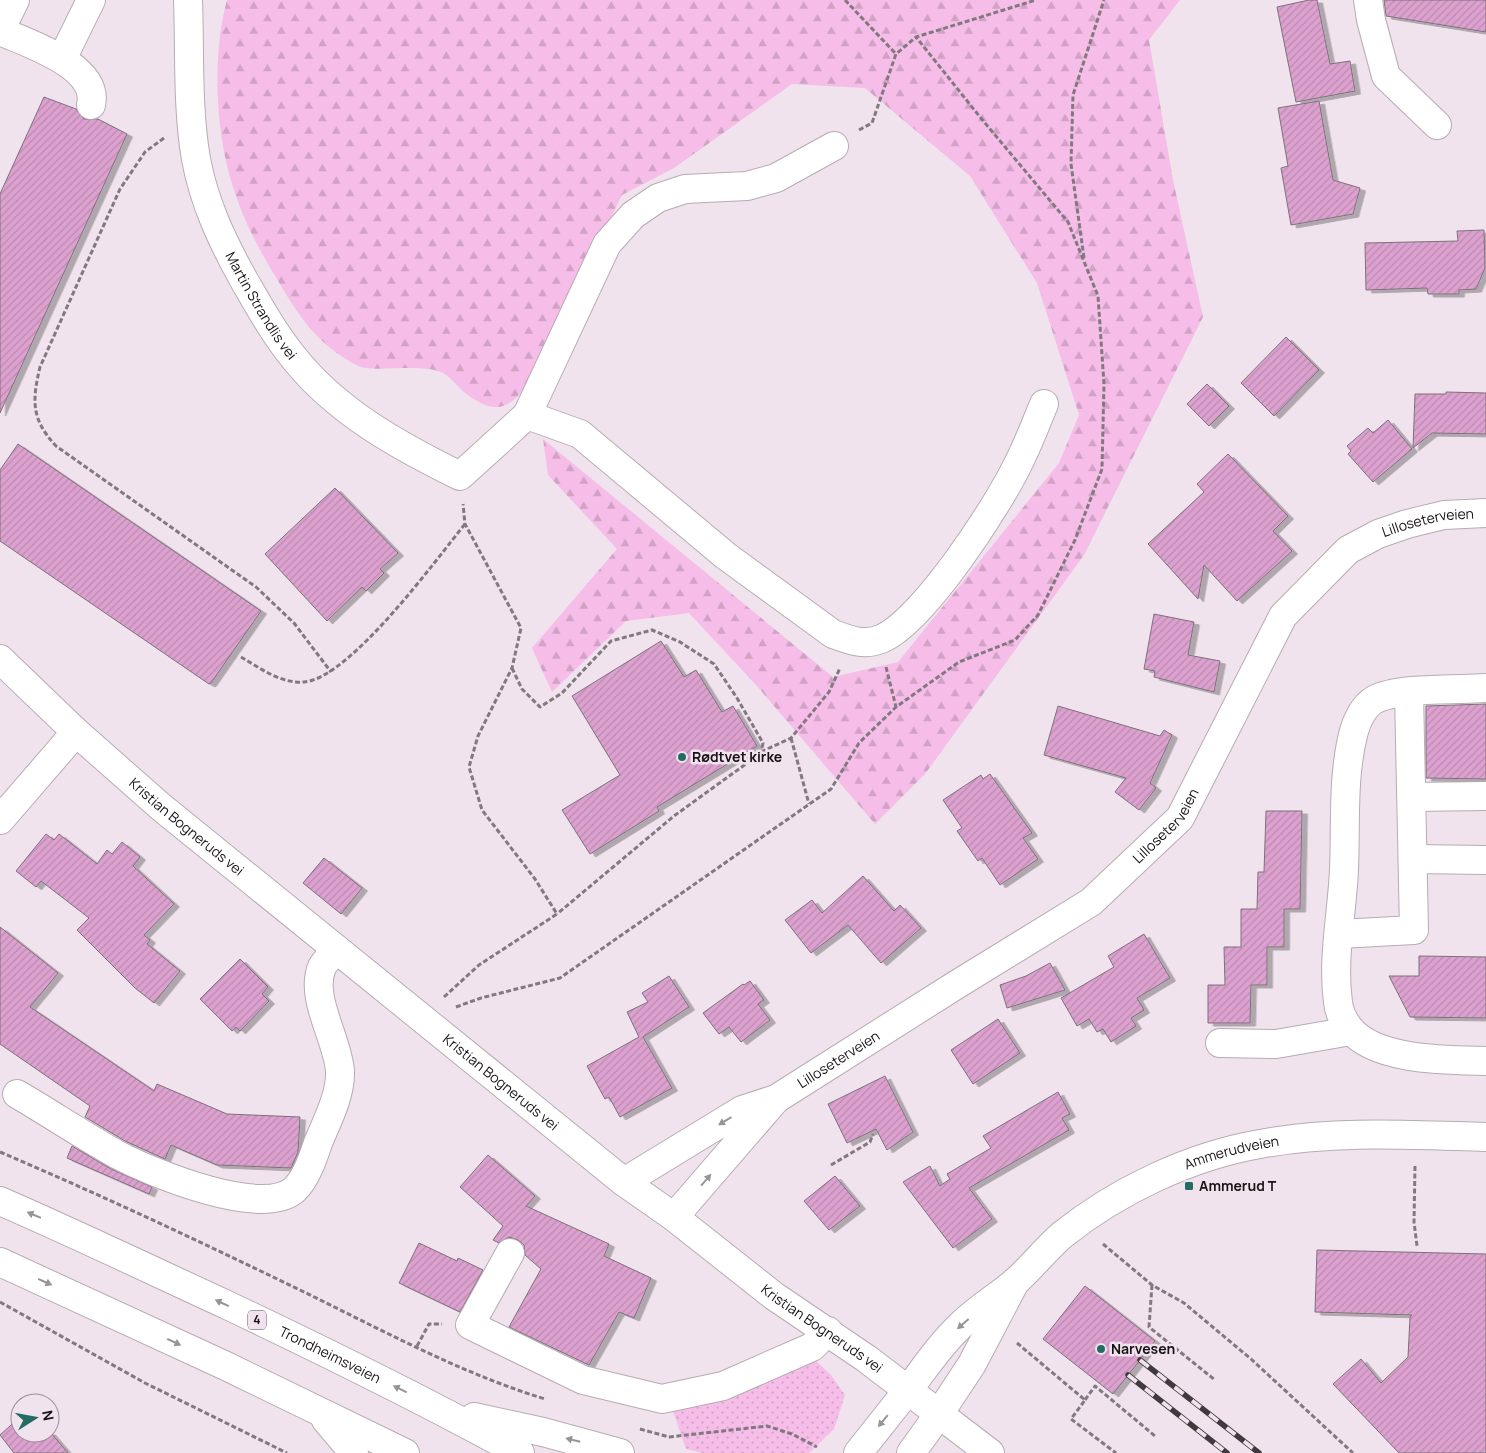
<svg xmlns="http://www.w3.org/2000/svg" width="1486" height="1453" font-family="Manrope,sans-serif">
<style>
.grass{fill:url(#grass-dots)}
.forest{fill:url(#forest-firs)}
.building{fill:url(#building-hatch);stroke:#7c717a;filter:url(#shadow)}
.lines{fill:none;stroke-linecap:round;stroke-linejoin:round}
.minor-casing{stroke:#b7abb4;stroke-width:30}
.highway-casing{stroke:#b7abb4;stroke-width:30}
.path{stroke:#827980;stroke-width:3;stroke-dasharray:5 2.5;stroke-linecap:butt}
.minor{stroke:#fff;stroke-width:28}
.highway{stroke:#fff;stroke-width:28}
.rail-casing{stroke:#40393e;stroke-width:5.5}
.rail{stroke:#f0e3ed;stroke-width:4;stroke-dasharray:11;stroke-linecap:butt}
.oneway{fill:#979496}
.poi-dot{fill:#236c63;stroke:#f0e3ed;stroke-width:2}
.labels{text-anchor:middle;stroke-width:5;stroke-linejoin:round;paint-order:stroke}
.shield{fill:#f0e3ed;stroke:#585156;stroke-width:1}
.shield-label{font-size:12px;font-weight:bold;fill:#171216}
.street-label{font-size:14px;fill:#171216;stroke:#f0e3ed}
.poi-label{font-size:14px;font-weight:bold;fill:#171216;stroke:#f0e3ed;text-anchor:start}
</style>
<defs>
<pattern id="grass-dots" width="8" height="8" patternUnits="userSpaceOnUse" patternTransform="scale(1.25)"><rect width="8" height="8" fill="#f5bde8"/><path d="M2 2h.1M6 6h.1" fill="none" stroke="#d1a1c6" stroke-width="1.8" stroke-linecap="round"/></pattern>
<pattern id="forest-firs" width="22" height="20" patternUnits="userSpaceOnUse" patternTransform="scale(1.25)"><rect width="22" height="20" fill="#f5bde8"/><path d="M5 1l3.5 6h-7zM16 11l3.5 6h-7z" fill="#d1a1c6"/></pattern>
<pattern id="building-hatch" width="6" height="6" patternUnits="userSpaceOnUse" patternTransform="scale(1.25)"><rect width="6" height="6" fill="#dca1cf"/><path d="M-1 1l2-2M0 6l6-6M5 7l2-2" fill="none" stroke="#bc8ab1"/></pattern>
<filter id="shadow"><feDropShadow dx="5.5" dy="3" stdDeviation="0" flood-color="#0004"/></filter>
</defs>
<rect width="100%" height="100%" fill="#f0e3ed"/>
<path class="grass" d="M 814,1359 L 831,1375 L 845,1395 L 834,1429 L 809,1453 L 703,1453 L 686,1449 L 672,1408 Z"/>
<path class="forest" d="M 227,0 L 1180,0 L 1149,40 L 1173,180 L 1203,317 L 1084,555 L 925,774 L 875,824 L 756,685 L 689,613 L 626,621 L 552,692 L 532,648 L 617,549 L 548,475 L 543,439 L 833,677 L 898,662 L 1059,463 L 1079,415 L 1037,283 L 970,176 L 865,88 L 792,84 L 674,168 L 622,195 L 537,370 C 516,403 501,422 464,392 C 457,386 449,375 441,372 C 418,363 373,373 358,366 C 318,345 299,317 277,279 C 259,250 243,220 233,187 C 215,132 212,55 227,0 Z"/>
<g class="building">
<path d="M 1309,0 L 1317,0 L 1330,64 L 1350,61 L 1355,91 L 1296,102 L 1277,7 Z"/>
<path d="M 1384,0 L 1486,0 L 1486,32 L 1386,16 Z"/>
<path d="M 44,97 L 76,109 L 84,119 L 98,119 L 127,134 L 0,413 L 0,194 Z"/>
<path d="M 1319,101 L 1333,180 L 1360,188 L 1353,214 L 1291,225 L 1281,168 L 1288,166 L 1278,108 Z"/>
<path d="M 1484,230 L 1485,268 L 1476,289 L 1459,290 L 1459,294 L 1428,294 L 1427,288 L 1366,290 L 1365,243 L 1458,241 L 1457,231 Z"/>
<path d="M 1286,337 L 1319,370 L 1274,416 L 1241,383 Z"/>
<path d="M 1207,384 L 1229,406 L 1209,426 L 1187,404 Z"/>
<path d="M 1446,392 L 1486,393 L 1486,434 L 1432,433 L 1413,448 L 1415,394 L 1446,394 Z"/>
<path d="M 1388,420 L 1412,449 L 1373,482 L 1348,454 L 1351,451 L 1347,446 L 1368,428 L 1373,433 Z"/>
<path d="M 18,444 L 261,611 L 211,683 L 209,684 L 0,541 L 0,470 Z"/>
<path d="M 1228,454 L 1288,516 L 1273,531 L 1292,551 L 1237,601 L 1204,565 L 1198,599 L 1148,544 L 1204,492 L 1197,484 Z"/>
<path d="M 335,488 L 398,553 L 380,569 L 384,573 L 366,591 L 362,587 L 327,621 L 265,554 Z"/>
<path d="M 1154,614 L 1194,622 L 1188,655 L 1220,661 L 1214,692 L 1154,677 L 1155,671 L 1144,669 Z"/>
<path d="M 661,641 L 684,677 L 696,670 L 722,712 L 733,706 L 757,746 L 657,807 L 659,811 L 590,854 L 562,810 L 620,775 L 572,696 Z"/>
<path d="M 1486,704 L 1486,779 L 1426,778 L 1426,706 Z"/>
<path d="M 1058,706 L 1160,736 L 1164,730 L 1172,735 L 1150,783 L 1156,788 L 1139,810 L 1115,792 L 1126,778 L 1044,755 Z"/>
<path d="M 990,774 L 1032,833 L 1023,838 L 1038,859 L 1000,885 L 982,858 L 978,861 L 957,831 L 962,828 L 943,800 L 981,775 L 983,779 Z"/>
<path d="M 1266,811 L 1302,811 L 1300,909 L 1284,909 L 1284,947 L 1267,947 L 1267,985 L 1251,985 L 1250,1023 L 1208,1023 L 1208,985 L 1225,985 L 1224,947 L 1241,947 L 1241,909 L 1257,909 L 1258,872 L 1264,872 Z"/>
<path d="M 46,834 L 54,840 L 59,834 L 97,864 L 107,850 L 112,854 L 122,842 L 140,857 L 133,866 L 174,904 L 144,935 L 150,940 L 147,944 L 180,971 L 154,1003 L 135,988 L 77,930 L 89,918 L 41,881 L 36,887 L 16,871 Z"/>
<path d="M 324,858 L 362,888 L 341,914 L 303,883 Z"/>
<path d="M 863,876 L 894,911 L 900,905 L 921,928 L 881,963 L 848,925 L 811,953 L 785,920 L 812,900 L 822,913 Z"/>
<path d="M 0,927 L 58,973 L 30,1007 L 154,1091 L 157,1084 L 227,1114 L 300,1117 L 298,1152 L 291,1168 L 217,1165 L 171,1145 L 165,1159 L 125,1141 L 85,1117 L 90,1106 L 0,1044 Z"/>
<path d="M 1144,934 L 1170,978 L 1137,998 L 1144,1010 L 1131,1018 L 1136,1026 L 1111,1042 L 1103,1029 L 1097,1032 L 1089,1019 L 1077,1026 L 1061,998 L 1114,967 L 1108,956 Z"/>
<path d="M 1419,956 L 1486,957 L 1486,1018 L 1410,1017 L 1389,976 L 1419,976 Z"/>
<path d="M 240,959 L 268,987 L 262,994 L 269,1001 L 240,1031 L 236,1027 L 232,1031 L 200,999 Z"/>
<path d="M 1050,963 L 1065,990 L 1007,1008 L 1000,985 L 1026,976 Z"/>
<path d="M 669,976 L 689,1007 L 643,1037 L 672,1088 L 620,1117 L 609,1097 L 605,1099 L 587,1066 L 639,1037 L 627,1012 L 648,1002 L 642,993 Z"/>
<path d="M 750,981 L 764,1000 L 758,1004 L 770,1020 L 741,1042 L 729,1027 L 719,1034 L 703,1013 L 743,984 L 744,985 Z"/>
<path d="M 998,1019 L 1020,1053 L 973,1084 L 951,1050 Z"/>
<path d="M 885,1076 L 913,1132 L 887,1150 L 876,1129 L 847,1143 L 828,1104 Z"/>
<path d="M 1058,1092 L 1070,1114 L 1062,1118 L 1069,1130 L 969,1188 L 992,1219 L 953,1248 L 903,1182 L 930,1166 L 940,1186 L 950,1179 L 947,1174 L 991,1148 L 983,1136 Z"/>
<path d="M 72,1146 L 111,1169 L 152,1187 L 149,1194 L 67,1158 Z"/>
<path d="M 488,1155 L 535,1196 L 526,1206 L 609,1244 L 604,1256 L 651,1278 L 634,1318 L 619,1312 L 589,1365 L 509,1327 L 541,1269 L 525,1255 L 524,1245 L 518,1240 L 509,1237 L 499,1243 L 493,1240 L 503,1226 L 460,1187 Z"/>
<path d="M 835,1176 L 860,1206 L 829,1230 L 804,1201 Z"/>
<path d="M 419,1243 L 457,1261 L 458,1258 L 483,1270 L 460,1312 L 399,1283 Z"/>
<path d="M 1317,1250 L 1486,1254 L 1486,1453 L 1399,1453 L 1333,1384 L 1361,1359 L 1381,1383 L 1408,1357 L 1410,1317 L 1412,1315 L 1315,1312 Z"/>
<path d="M 1085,1286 L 1155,1341 L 1113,1394 L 1043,1339 Z"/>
<path d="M 20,1417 L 20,1433 L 50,1432 L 68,1453 L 14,1453 L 0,1435 Z"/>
</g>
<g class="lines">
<g class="minor-casing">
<g id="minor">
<path id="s1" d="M 188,0 C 190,52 187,107 196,159 C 204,203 223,243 245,282 C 260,308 275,335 294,358 C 337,412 399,446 460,476 L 527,415 L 607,244 L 633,215 L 658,198 L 685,189 L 747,186 L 776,178 L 834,146"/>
<path d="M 1368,0 L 1371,20 L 1386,76 L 1437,125"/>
<path d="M 0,31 C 27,43 100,66 91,105"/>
<path d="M 0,31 L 15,0"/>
<path d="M 62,59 L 91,0"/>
<path d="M 527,415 L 580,434 L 726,556 L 833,634 C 849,640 864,646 881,639 C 923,622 1000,503 1020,460 C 1029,442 1036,423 1044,404"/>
<path id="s2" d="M 0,659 L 76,732 L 161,807 L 624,1182 L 674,1217 L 774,1296 L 867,1359 L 939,1414 L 972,1364 L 1015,1282"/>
<path d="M 1486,688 C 1458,690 1397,687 1374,700 C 1364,706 1357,720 1354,731 C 1342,776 1346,824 1344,870 C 1342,914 1332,959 1338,1002 C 1339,1012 1344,1022 1350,1029 C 1376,1061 1448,1060 1486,1061"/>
<path d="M 1412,797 L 1486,796"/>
<path d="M 0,820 L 76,732"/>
<path d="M 1413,859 L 1486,860"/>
<path d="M 1339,934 L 1414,930 L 1409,693"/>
<path d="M 1220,1043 L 1276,1044 L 1351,1031"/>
<path d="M 17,1094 C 51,1114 84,1136 118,1155 C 152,1173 262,1218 294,1190 C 306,1179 313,1158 318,1143 C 327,1121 341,1095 340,1071 C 338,1040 309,997 322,967 C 325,961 332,955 337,950"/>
<path id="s3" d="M 776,1099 L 956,985 L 1091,902 L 1180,818 L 1283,616 L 1348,550 L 1378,534 L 1407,524 L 1444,515 L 1486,513"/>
<path d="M 624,1182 L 742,1110 L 776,1099 L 674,1217"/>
<path d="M 510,1253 L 470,1325 L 583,1380 L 662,1399 L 723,1386 L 812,1347 L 828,1331"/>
<path id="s4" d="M 908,1390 C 924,1369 939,1346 958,1328 C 974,1311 996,1298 1014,1283 C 1031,1268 1045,1250 1062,1235 C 1117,1191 1190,1156 1260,1144 C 1334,1130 1411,1135 1486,1137"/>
</g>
</g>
<g class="highway-casing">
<g id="highway">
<path id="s5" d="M 0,1201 C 76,1234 151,1270 227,1305 C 326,1352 424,1400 520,1453"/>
<path d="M 0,1262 L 226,1366 L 405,1453"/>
<path d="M 474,1417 L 543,1432 L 620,1453"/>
<path d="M 326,1420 L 354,1453"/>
<path d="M 858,1453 L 908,1390"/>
<path d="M 911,1453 L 939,1414 L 990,1453"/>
</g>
</g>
<g class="path">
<path d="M 845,0 L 896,54"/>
<path d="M 859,130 L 872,123 L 896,54 L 916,37 L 1036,0"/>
<path d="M 164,138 L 145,152 L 120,189 L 40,367 C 32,401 31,419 56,446 L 256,587 L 294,623 L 331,672"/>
<path d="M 1084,258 L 1071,164 L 1073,95 L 1104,0"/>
<path d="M 241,657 C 260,668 281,684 304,682 C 350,678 435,561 465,524"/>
<path d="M 886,667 L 896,707"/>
<path d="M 512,668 L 522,689 L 540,707 L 562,693 L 611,641 L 652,630 L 680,642 L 714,664 L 737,698 L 763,743 L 761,753 L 674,816 L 557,914"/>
<path d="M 791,738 L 809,804"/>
<path d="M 761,752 L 791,738 L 829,692 L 840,668"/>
<path d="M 444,997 L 479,965 L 557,914 L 535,879 L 482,810 L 469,767 L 478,736 L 512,668 L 521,628 L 465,524 L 463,504"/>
<path d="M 456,1007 L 481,998 L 560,978 L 831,789 L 859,743 L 896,707 L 959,662 L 1015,640 L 1038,615 L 1075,540 L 1102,469 L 1104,384 L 1098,296 L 1068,222 L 980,117 L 916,37"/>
<path d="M 0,1152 C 101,1195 201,1242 300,1290 C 380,1329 460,1373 545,1399"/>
<path d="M 831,1165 L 870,1142 L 873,1134"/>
<path d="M 1415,1166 L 1414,1222 L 1417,1246"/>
<path d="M 1103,1244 L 1152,1285 L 1184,1303 L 1251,1359 L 1353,1453"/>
<path d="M 1152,1285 L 1149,1327 L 1215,1380"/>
<path d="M 0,1302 L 145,1383 L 287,1453"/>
<path d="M 1017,1343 L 1085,1400 L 1071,1419 L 1116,1453"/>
<path d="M 417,1346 L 429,1324 L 442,1324"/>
<path d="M 1085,1400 L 1095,1386 L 1155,1436"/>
<path d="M 640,1429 L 669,1437 L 767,1426 L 792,1434 L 817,1447"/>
</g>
<use href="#minor" class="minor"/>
<use href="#highway" class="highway"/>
<g class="rail-casing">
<g id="rail">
<path d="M 1140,1360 L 1259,1453"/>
<path d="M 1128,1375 L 1227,1453"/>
</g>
</g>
<use href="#rail" class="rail"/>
</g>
<defs><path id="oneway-solid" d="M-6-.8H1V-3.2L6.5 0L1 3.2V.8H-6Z" transform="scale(1.25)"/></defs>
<g class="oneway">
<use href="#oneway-solid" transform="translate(725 1121) rotate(149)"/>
<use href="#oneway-solid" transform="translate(706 1180) rotate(-49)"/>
<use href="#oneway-solid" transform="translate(34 1215) rotate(-157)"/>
<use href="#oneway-solid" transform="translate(45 1282) rotate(24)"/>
<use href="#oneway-solid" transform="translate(222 1303) rotate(-155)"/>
<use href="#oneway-solid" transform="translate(963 1324) rotate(139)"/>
<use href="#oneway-solid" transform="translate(174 1342) rotate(25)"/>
<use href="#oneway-solid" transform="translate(400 1389) rotate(-154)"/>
<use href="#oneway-solid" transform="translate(883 1421) rotate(129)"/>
<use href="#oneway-solid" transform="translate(573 1440) rotate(-166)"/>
</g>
<g class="poi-dot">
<circle cx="682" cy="757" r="5"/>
<rect x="1184" y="1181" width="10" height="10" rx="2.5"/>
<circle cx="1101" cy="1349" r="5"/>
</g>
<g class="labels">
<rect class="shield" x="248" y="1310.5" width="18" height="19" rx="4"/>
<g class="shield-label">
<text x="257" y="1324">4</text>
</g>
<g class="street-label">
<text dy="5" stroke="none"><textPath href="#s1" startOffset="321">Martin Strandlis vei</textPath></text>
<text dy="5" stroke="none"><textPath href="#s3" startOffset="899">Lilloseterveien</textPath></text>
<text dy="5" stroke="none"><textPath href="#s3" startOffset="479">Lilloseterveien</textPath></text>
<text dy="5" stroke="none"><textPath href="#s2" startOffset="251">Kristian Bogneruds vei</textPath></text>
<text dy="5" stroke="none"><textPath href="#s3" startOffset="74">Lilloseterveien</textPath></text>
<text dy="5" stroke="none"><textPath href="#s2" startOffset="656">Kristian Bogneruds vei</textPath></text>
<text dy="5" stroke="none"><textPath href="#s4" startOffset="410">Ammerudveien</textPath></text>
<text dy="5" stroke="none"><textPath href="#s2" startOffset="1061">Kristian Bogneruds vei</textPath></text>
<text dy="5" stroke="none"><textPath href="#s5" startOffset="364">Trondheimsveien</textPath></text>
</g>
<g class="poi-label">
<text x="692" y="762">Rødtvet kirke</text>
<text x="1199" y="1191">Ammerud T</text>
<text x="1111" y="1354">Narvesen</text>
</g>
</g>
<g transform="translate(35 1418) rotate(79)"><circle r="24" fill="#f0e3ed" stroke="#998f97"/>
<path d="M0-4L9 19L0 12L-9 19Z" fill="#236c63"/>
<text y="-8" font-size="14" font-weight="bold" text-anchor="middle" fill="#171216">N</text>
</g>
</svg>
